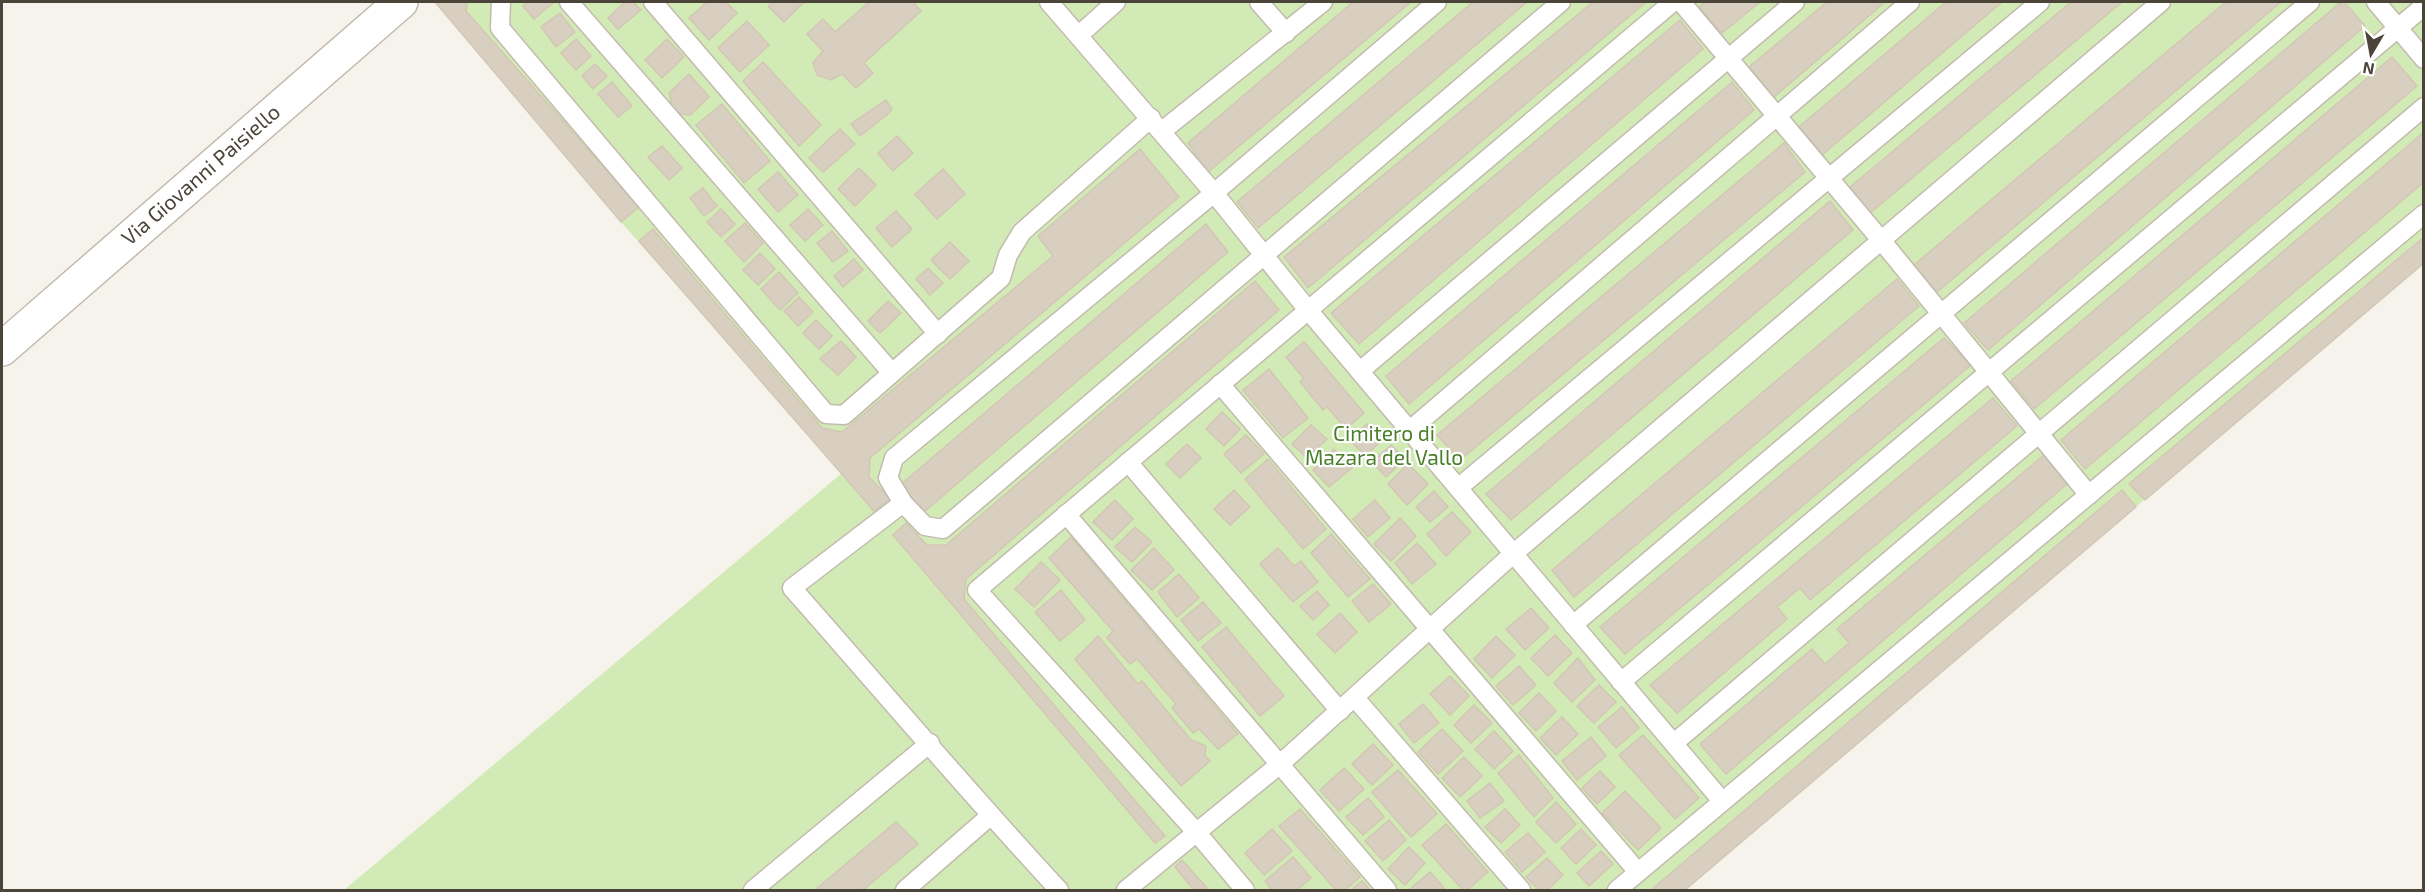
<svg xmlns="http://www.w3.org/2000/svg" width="2425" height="892" font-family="'Exo 2',sans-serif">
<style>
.green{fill:#d2eab5}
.building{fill:#d8cfc1;stroke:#d3c7b4;stroke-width:1.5}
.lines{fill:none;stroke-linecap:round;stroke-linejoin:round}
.lane-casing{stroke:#c2bbae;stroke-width:21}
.street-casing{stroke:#c2bbae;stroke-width:36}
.lane{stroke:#fff;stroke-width:18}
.street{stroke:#fff;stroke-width:33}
.labels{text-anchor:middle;stroke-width:4.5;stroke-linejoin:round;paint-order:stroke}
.street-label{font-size:21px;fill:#4b4439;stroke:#fff}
.park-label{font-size:21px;fill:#4a7f2a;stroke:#fff}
</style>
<rect width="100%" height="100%" fill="#f6f3ec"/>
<path class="green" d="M 435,2 L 2423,2 L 2423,263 L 1685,890 L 344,890 L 842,473 L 621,222 Z"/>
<g class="building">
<path d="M 435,2 L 467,2 L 466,11 L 639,207 L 621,222 Z"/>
<path d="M 528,2 L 554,2 L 534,19 L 523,6 Z"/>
<path d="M 625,2 L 633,2 L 641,10 L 618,29 L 608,18 Z"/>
<path d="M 707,2 L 726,2 L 737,13 L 709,40 L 689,18 Z"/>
<path d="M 773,2 L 804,2 L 784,22 L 768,6 Z"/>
<path d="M 869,2 L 913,2 L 921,11 L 864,63 L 873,73 L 856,88 L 842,74 L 831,80 L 817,75 L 813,63 L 823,51 L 807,34 L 823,19 L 835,32 Z"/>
<path d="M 1353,2 L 1411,2 L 1208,172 L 1188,143 Z"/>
<path d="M 1473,2 L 1527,2 L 1258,228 L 1237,202 Z"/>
<path d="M 1593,2 L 1646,2 L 1308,288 L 1284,257 Z"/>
<path d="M 1705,2 L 1760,2 L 1722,33 L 1699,7 Z"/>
<path d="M 1827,2 L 1885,2 L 1774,97 L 1749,67 Z"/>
<path d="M 1946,2 L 2002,2 L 1822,155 L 1799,127 Z"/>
<path d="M 2071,2 L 2122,2 L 1869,214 L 1849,188 Z"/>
<path d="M 2226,2 L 2281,2 L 1937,292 L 1914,265 Z"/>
<path d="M 2341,2 L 2344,2 L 2365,26 L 1988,350 L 1964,323 Z"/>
<path d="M 560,13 L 575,32 L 556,47 L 541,27 Z"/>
<path d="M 1680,20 L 1703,49 L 1359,344 L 1331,313 Z"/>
<path d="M 747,21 L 769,45 L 740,72 L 718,48 Z"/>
<path d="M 576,39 L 591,56 L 576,70 L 561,53 Z"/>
<path d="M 667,39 L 684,57 L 662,78 L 645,60 Z"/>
<path d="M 2392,57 L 2417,86 L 2034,409 L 2011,381 Z"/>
<path d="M 763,62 L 821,125 L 799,146 L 743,81 Z"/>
<path d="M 595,64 L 607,76 L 593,89 L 582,76 Z"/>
<path d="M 689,74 L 709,97 L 690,115 L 680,114 L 673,110 L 669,93 Z"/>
<path d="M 612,82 L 632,106 L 618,117 L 598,94 Z"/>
<path d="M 1732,82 L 1754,110 L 1409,404 L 1386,376 Z"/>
<path d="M 886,100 L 892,109 L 889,113 L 860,136 L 851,124 Z"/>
<path d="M 722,104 L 770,161 L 744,183 L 696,125 Z"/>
<path d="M 840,129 L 855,144 L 823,172 L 809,158 Z"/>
<path d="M 2424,132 L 2424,182 L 2085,469 L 2061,440 Z"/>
<path d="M 897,136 L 913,153 L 893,171 L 878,153 Z"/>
<path d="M 1784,143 L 1805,172 L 1460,460 L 1437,435 Z"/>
<path d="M 662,146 L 682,168 L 669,180 L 648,157 Z"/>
<path d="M 1140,149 L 1179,197 L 870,458 L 869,477 L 890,499 L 874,511 L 639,241 L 653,229 L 822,428 L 842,432 L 1053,256 L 1038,236 Z"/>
<path d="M 859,168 L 876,185 L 855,206 L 838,189 Z"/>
<path d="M 943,169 L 965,194 L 937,219 L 915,194 Z"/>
<path d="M 778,172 L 798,195 L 778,212 L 758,189 Z"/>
<path d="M 703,188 L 717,206 L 704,216 L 690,198 Z"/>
<path d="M 1830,201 L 1853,230 L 1511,520 L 1486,494 Z"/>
<path d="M 721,209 L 735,224 L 721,237 L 707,222 Z"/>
<path d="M 808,209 L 823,225 L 805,241 L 790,225 Z"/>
<path d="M 896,211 L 912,229 L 892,247 L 876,228 Z"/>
<path d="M 745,223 L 763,243 L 744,262 L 725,241 Z"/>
<path d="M 1206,224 L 1228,252 L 924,512 L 899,486 Z"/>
<path d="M 832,231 L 848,251 L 833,262 L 817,243 Z"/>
<path d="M 2424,237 L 2424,263 L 2145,500 L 2129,484 Z"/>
<path d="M 950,242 L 969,261 L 950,279 L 931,260 Z"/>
<path d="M 760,253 L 775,269 L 758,285 L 743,270 Z"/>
<path d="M 854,259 L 863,270 L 843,287 L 834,276 Z"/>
<path d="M 928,268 L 943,283 L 930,295 L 916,279 Z"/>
<path d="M 779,272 L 798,293 L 780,310 L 761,289 Z"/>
<path d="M 1897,279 L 1919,306 L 1574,597 L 1552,570 Z"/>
<path d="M 1255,281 L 1279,310 L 966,579 L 964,599 L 1165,836 L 1155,843 L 893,535 L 906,523 L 927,545 L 946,545 Z"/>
<path d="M 799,297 L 813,312 L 798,326 L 784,311 Z"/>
<path d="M 888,301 L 901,313 L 880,333 L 868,321 Z"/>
<path d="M 816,320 L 832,336 L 819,349 L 803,333 Z"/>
<path d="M 1944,338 L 1971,365 L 1625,654 L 1600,627 Z"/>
<path d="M 841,341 L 856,357 L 838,375 L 820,359 Z"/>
<path d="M 1304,342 L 1364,413 L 1346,429 L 1327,407 L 1323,410 L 1300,382 L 1304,379 L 1286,357 Z"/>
<path d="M 1269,369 L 1308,418 L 1283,438 L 1243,390 Z"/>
<path d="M 1993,398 L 2017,426 L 1810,600 L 1800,588 L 1777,607 L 1787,619 L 1677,713 L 1650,685 Z"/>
<path d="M 1222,412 L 1240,429 L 1224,446 L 1206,429 Z"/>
<path d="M 1367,424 L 1383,439 L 1365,456 L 1349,439 Z"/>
<path d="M 1311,425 L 1327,439 L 1307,458 L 1292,444 Z"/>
<path d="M 1246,435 L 1264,454 L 1241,473 L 1224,454 Z"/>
<path d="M 1187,444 L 1201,458 L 1180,478 L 1166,464 Z"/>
<path d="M 1391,445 L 1405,459 L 1386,477 L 1372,462 Z"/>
<path d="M 1334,449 L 1352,468 L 1329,487 L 1313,470 Z"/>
<path d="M 2044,455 L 2067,484 L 1726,774 L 1700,744 L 1812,649 L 1825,664 L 1849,643 L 1837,629 Z"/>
<path d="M 1268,459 L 1326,529 L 1303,549 L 1245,479 Z"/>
<path d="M 1408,464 L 1428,484 L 1407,505 L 1388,484 Z"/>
<path d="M 1234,490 L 1250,507 L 1230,525 L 1214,509 Z"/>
<path d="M 2122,490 L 2136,507 L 1685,890 L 1651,890 Z"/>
<path d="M 1434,491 L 1448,507 L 1430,522 L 1416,507 Z"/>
<path d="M 1115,500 L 1133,519 L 1112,540 L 1093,522 Z"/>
<path d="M 1375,500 L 1390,518 L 1368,537 L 1353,519 Z"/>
<path d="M 1452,512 L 1471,532 L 1446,556 L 1427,534 Z"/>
<path d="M 1400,518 L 1416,536 L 1391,561 L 1374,544 Z"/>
<path d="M 1135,527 L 1152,542 L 1132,562 L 1115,547 Z"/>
<path d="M 1331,534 L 1370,579 L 1348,597 L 1311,553 Z"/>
<path d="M 1071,537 L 1238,734 L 1218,749 L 1199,729 L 1193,733 L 1172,708 L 1176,704 L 1137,659 L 1130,664 L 1107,638 L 1113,631 L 1049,558 Z"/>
<path d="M 1417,543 L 1436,564 L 1412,584 L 1395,563 Z"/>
<path d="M 1154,548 L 1174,570 L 1152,590 L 1131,570 Z"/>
<path d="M 1278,548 L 1294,566 L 1301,561 L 1318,582 L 1293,602 L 1260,564 Z"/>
<path d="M 1041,562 L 1060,580 L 1034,607 L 1015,589 Z"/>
<path d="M 1179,574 L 1199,598 L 1177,617 L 1158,592 Z"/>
<path d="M 1373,584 L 1391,604 L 1369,622 L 1352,601 Z"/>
<path d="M 1061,590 L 1085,620 L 1060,641 L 1035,612 Z"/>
<path d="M 1317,591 L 1329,605 L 1313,620 L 1300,606 Z"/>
<path d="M 1203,602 L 1221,623 L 1198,641 L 1181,620 Z"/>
<path d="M 1531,608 L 1549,628 L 1525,650 L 1506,629 Z"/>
<path d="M 1340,613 L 1357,632 L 1335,653 L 1317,634 Z"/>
<path d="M 1226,627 L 1284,696 L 1260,716 L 1202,647 Z"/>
<path d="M 1555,635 L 1572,653 L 1548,676 L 1531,658 Z"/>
<path d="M 1098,636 L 1138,684 L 1142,681 L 1191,740 L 1206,746 L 1205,756 L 1210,761 L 1181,786 L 1075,659 Z"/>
<path d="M 1496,636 L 1515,655 L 1492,678 L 1474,659 Z"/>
<path d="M 1578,658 L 1595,680 L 1572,702 L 1554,683 Z"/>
<path d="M 1519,666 L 1536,685 L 1513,705 L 1496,686 Z"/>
<path d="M 1450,676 L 1469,696 L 1450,715 L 1430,694 Z"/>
<path d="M 1599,685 L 1616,702 L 1594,723 L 1577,706 Z"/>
<path d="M 1539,693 L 1556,711 L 1536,731 L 1519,713 Z"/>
<path d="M 1423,704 L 1439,723 L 1414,743 L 1399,724 Z"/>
<path d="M 1474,705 L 1492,723 L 1471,743 L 1454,725 Z"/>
<path d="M 1622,707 L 1639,728 L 1616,748 L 1598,727 Z"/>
<path d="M 1562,717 L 1578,734 L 1556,755 L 1540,738 Z"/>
<path d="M 1442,729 L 1463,751 L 1438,774 L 1418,752 Z"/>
<path d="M 1494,731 L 1513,751 L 1494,769 L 1475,749 Z"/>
<path d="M 1643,735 L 1699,798 L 1675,819 L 1619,755 Z"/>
<path d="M 1591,737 L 1606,756 L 1577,780 L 1562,761 Z"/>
<path d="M 1373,744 L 1393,765 L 1372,785 L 1352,764 Z"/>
<path d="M 1519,755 L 1553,798 L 1534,817 L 1498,773 Z"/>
<path d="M 1464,757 L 1482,776 L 1460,797 L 1442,778 Z"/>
<path d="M 1344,768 L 1364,789 L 1339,811 L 1320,790 Z"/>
<path d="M 1398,770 L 1437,814 L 1411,837 L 1372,792 Z"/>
<path d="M 1600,771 L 1615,787 L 1597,804 L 1582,788 Z"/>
<path d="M 1490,783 L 1504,801 L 1480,818 L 1467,801 Z"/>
<path d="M 1625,791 L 1661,828 L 1638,850 L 1602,813 Z"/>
<path d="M 1368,798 L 1384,817 L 1363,835 L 1346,817 Z"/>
<path d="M 1556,802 L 1576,824 L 1556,843 L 1536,822 Z"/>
<path d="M 1300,809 L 1360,877 L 1345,890 L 1336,890 L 1279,826 Z"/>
<path d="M 1505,809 L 1520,825 L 1501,843 L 1485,827 Z"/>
<path d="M 1389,820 L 1406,840 L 1383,861 L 1365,841 Z"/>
<path d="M 896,822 L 918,844 L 863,890 L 815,890 Z"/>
<path d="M 1446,824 L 1488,872 L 1467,890 L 1463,890 L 1422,845 Z"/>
<path d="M 1272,829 L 1292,851 L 1264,875 L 1245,853 Z"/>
<path d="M 1581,829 L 1596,845 L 1576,864 L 1561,848 Z"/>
<path d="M 1528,833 L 1545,852 L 1522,872 L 1505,852 Z"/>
<path d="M 1409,847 L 1425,863 L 1405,885 L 1388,869 Z"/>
<path d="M 1601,851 L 1613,864 L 1589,886 L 1577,873 Z"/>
<path d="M 1293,857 L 1311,878 L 1297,890 L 1272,890 L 1265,881 Z"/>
<path d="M 1547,858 L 1563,875 L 1547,890 L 1539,890 L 1526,877 Z"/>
<path d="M 1182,860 L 1209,890 L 1194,890 L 1175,867 Z"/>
<path d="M 1430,872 L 1445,889 L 1409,890 Z"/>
<path d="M 1362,881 L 1370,890 L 1351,890 Z"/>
</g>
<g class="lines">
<g class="lane-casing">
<g id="lane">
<path d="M 501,2 L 500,28 L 826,414 L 844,415 L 1001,278 L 1008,255 L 1022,232 L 1151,118"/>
<path d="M 569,2 L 892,373"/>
<path d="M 653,2 L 938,334"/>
<path d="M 1049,2 L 1214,193 L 1308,310 L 1722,801"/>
<path d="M 1259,2 L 1286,33"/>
<path d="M 1437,2 L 1214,193 L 894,458 L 888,478 L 903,503 L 925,526 L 943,529 L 1561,2"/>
<path d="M 1681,2 L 1881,240 L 2089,495"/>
<path d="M 2376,2 L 2424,59"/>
<path d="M 1079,35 L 1116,2"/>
<path d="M 1162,131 L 1323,2"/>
<path d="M 1360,371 L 1795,2"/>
<path d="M 1220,384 L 1638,872"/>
<path d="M 1410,430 L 1910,2"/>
<path d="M 1128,462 L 1340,711"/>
<path d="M 1458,488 L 2040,2"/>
<path d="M 903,503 L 792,588 C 881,689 968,792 1059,890"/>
<path d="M 1066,514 L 1387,890"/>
<path d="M 1573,625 L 2310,2"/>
<path d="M 1621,682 L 2424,6"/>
<path d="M 1355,698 L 1521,890"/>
<path d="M 1674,743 L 2424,107"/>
<path d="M 753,890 L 930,743"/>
<path d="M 905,890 L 990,816"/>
<path d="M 1126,890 L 1279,765 L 1513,554 L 2161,2"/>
<path d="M 1245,890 L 1198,834 L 977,590 L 1673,2"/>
<path d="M 1617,890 L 2424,214"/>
</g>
</g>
<g class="street-casing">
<path id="street" d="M 2,349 L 401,2"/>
</g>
<use href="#lane" class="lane"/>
<use href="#street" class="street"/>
</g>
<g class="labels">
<g class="street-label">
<text transform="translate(201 175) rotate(-41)" y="7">Via Giovanni Paisiello</text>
</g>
<g class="park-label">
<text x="1384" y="441">Cimitero di<tspan x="1384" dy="24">Mazara del Vallo</tspan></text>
</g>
</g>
<rect width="2425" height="892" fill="none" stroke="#4b4439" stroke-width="6"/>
<g transform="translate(2371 54) rotate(190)" stroke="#ffffff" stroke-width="4.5" paint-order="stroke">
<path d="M0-4.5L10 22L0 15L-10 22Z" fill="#4b4439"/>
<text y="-9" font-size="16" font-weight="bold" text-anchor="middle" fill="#4b4439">N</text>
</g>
</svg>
